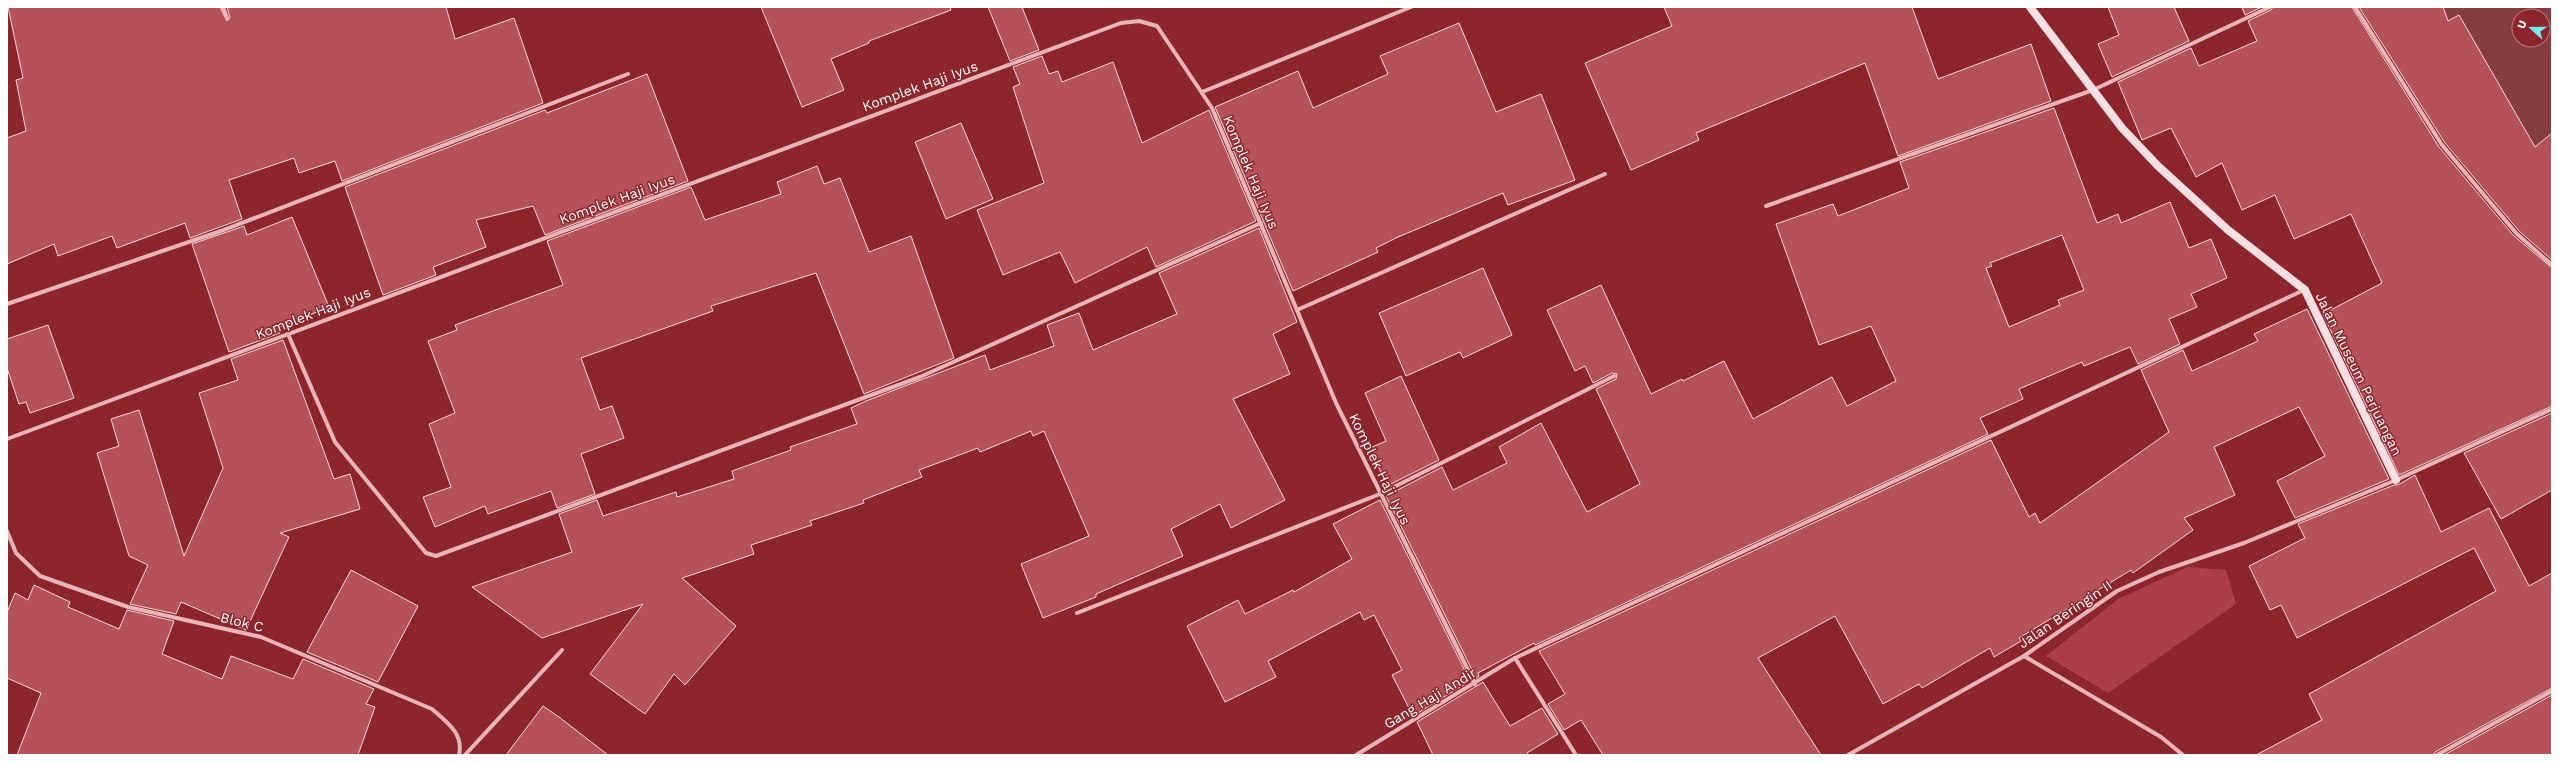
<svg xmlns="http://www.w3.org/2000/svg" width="2559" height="762" font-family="'Work Sans',sans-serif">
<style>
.green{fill:#ab3e46}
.water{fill:#873c40;stroke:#eba9af;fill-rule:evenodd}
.building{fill:#b55259;stroke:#f8d9db;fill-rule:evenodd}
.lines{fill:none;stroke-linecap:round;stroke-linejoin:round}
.street{stroke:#eab5b9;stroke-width:4}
.secondary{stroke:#f9dfe1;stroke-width:8}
.labels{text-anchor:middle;stroke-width:3;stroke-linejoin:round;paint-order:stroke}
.street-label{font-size:14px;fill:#fff;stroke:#8c262c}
</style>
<rect width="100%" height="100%" fill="#8c262c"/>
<path class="green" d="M 2188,567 L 2226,570 L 2236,604 L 2108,693 L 2046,656 L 2118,599 Z"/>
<path class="water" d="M 2434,7 L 2552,7 L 2552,191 ZM 2519,16 L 2543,16 L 2543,40 L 2519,40 Z"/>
<g class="building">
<path d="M 8,7 L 220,7 L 227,21 L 230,18 L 227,7 L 446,7 L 455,39 L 514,18 L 543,103 L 342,181 L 335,161 L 299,173 L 294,158 L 229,180 L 242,219 L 190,238 L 185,223 L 117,248 L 112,236 L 58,256 L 54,244 L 7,264 L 7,138 L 26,131 L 16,80 L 23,78 Z"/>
<path d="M 761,7 L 950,7 L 951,10 L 869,41 L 869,43 L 831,59 L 844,90 L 802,107 Z"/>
<path d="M 988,7 L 1022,7 L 1039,50 L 1010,61 Z"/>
<path d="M 1664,7 L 1912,7 L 1938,79 L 2031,44 L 2051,101 L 1898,156 L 1865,63 L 1696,133 L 1699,140 L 1631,170 L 1585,63 L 1672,26 Z"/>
<path d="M 2108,7 L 2174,7 L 2189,41 L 2112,77 L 2098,44 L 2119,35 Z"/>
<path d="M 2242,7 L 2262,7 L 2245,15 Z"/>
<path d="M 2273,7 L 2352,7 L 2439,147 L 2513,235 L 2552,268 L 2552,406 L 2399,475 L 2323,314 L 2382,283 L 2351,214 L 2294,239 L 2275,195 L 2242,210 L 2222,163 L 2196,177 L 2171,128 L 2142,140 L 2118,82 L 2191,48 L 2199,66 L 2257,41 L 2248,21 L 2271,10 Z"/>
<path d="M 2359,7 L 2443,7 L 2448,21 L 2459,15 L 2535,147 L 2552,133 L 2552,260 L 2519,231 L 2445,143 Z"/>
<path d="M 1459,23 L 1496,112 L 1541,94 L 1575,180 L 1508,205 L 1503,193 L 1398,237 L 1376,248 L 1378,252 L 1293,291 L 1215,107 L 1298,71 L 1313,108 L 1388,74 L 1380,56 Z"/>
<path d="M 1042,56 L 1049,74 L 1058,71 L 1062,82 L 1113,62 L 1142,143 L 1209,110 L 1256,221 L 1156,267 L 1147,247 L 1075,283 L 1060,252 L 1003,275 L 977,210 L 1044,183 L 1013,87 L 1020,84 L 1013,67 Z"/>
<path d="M 647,74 L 688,181 L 545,235 L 533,206 L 476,220 L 486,247 L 433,267 L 436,275 L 383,295 L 345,187 L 545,110 L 547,113 Z"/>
<path d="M 2054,108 L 2097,223 L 2118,214 L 2121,223 L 2170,202 L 2189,248 L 2211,239 L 2227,278 L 2191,294 L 2197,307 L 2169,319 L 2180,344 L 2138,364 L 2130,347 L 2084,366 L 2082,362 L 2019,389 L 2023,399 L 1980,418 L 1988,434 L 1535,645 L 1534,643 L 1478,673 L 1479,676 L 1476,678 L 1386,496 L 1442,467 L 1453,490 L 1507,463 L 1499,447 L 1541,423 L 1587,512 L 1640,484 L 1596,389 L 1616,379 L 1617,374 L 1612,373 L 1593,383 L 1585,366 L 1575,371 L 1547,310 L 1601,285 L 1651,394 L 1682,379 L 1683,381 L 1724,361 L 1753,419 L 1832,377 L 1847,406 L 1896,381 L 1871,326 L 1819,345 L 1776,224 L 1833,204 L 1838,216 L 1909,188 L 1900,162 ZM 2062,235 L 2084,290 L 2058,300 L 2060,305 L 2009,327 L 1986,268 L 1992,266 L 1990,263 Z"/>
<path d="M 961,123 L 993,199 L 946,219 L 915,142 Z"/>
<path d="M 817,166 L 824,184 L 840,178 L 869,252 L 911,236 L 954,358 L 864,394 L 816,273 L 711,306 L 713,311 L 581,358 L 600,410 L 612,406 L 624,438 L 581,454 L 595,494 L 557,508 L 551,491 L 488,514 L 485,506 L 435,527 L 423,497 L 451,487 L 429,424 L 455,413 L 428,341 L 457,330 L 455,325 L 563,285 L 547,241 L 691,187 L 705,220 L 781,194 L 777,182 Z"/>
<path d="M 292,217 L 329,307 L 278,328 L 280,333 L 229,352 L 192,244 L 244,226 L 247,235 Z"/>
<path d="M 1259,228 L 1297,322 L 1273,334 L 1290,374 L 1233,399 L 1285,500 L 1231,528 L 1220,504 L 1171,529 L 1183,556 L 1096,594 L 1096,597 L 1043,618 L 1021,564 L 1089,536 L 1044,431 L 1033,436 L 1031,431 L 980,452 L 978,448 L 919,470 L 922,477 L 863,500 L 864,503 L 810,521 L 812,525 L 751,545 L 754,554 L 682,578 L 736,626 L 685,685 L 674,674 L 645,714 L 590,674 L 643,604 L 542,638 L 472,587 L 572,552 L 559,514 L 597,500 L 603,516 L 676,492 L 677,497 L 734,479 L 732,471 L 791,450 L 790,447 L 857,424 L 851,408 L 866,401 L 985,355 L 990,370 L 1054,346 L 1047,325 L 1079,313 L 1093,350 L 1177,314 L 1159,273 Z"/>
<path d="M 1483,268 L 1512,335 L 1463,358 L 1460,352 L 1406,376 L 1379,313 Z"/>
<path d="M 2307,309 L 2389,479 L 2295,518 L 2277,481 L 2325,456 L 2299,407 L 2214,447 L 2235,495 L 2184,518 L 2193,530 L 2133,573 L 2131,570 L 2019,638 L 2021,641 L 1994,657 L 1990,648 L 1922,688 L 1919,684 L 1883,704 L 1835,616 L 1758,658 L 1821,755 L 1603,755 L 1581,720 L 1564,730 L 1548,704 L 1565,694 L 1539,651 L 1991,440 L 2029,517 L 2035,513 L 2040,523 L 2169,432 L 2141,370 L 2183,350 L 2192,371 L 2258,341 L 2254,334 Z"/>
<path d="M 48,325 L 74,398 L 30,413 L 26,402 L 19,404 L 7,368 L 7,339 Z"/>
<path d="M 283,340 L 334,479 L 350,474 L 360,509 L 280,533 L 289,537 L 246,630 L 181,602 L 176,614 L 130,604 L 148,565 L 129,556 L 97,453 L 119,446 L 111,419 L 139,410 L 184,556 L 223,468 L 199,393 L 238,380 L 231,359 Z"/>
<path d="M 1401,376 L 1439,460 L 1387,486 L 1370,448 L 1386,441 L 1365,393 Z"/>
<path d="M 2552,413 L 2552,490 L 2501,519 L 2464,453 Z"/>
<path d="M 2415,475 L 2441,532 L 2489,508 L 2529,586 L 2552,573 L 2552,688 L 2435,752 L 2434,755 L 2256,755 L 2322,720 L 2309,694 L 2496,591 L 2474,548 L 2297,638 L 2281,605 L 2270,610 L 2249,566 L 2305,538 L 2298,524 L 2394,485 L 2398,485 Z"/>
<path d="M 1380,500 L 1470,681 L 1413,716 L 1392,675 L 1402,670 L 1374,615 L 1364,620 L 1360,612 L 1268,661 L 1276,677 L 1225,702 L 1187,626 L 1238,600 L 1245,614 L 1293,590 L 1294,592 L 1352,559 L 1333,524 Z"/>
<path d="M 351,570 L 418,606 L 378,682 L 307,652 Z"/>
<path d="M 34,585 L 70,602 L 68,607 L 119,629 L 127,610 L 174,621 L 162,654 L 222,679 L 231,656 L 293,679 L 303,659 L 374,689 L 366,704 L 375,707 L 358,755 L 17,755 L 41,693 L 7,678 L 7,612 L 15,593 L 28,600 Z"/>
<path d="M 1483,682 L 1510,726 L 1542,708 L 1558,734 L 1527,753 L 1528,755 L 1433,755 L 1417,722 Z"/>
<path d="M 2552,695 L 2552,755 L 2444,755 Z"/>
<path d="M 543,706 L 559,717 L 608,755 L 506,755 Z"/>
</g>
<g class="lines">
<g class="street">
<path d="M 223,7 L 227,18"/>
<path d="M 2355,7 L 2442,145 L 2516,233 L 2552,265"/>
<path d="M 1202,92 L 1411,7"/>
<path d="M 1766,206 L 2093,90 L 2270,7"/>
<path d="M 7,304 L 221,231 L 628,74"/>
<path d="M 1297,310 L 1605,174"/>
<path d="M 288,334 L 335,442 L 426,553 L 436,556 L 920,377 L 1261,223"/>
<path d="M 7,439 L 1121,23 L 1139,21 L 1157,26 L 1212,108 L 1336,403 L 1475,684"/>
<path d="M 7,531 L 16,553 L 40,576 L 128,607 L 261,637 L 432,709 C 447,722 464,734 459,755"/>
<path d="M 1077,613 L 1380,494 L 1614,376"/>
<path d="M 2024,656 L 2161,737 L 2183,755"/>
<path d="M 1515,658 L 1576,755"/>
<path d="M 465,755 L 562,650"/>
<path d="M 1356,755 L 1515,658 L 2304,290"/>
<path d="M 1848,755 L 2024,656 L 2117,591 L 2159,572 L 2244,543 L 2396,480 L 2552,409"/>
<path d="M 2437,755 L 2552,691"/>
</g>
<path class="secondary" d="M 2030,7 L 2122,128 L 2158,166 L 2228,230 L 2305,290 L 2396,480"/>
</g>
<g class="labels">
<g class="street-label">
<text transform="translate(920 86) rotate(-20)" y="5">Komplek Haji Iyus</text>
<text transform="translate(1251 172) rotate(67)" y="5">Komplek Haji Iyus</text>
<text transform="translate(617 199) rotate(-20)" y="5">Komplek Haji Iyus</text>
<text transform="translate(313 313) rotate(-21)" y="5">Komplek Haji Iyus</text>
<text transform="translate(2359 374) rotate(64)" y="5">Jalan Museum Perjuangan</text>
<text transform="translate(1380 469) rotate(64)" y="5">Komplek Haji Iyus</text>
<text transform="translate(2065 614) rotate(-34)" y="5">Jalan Beringin II</text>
<text transform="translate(242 622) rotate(14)" y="5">Blok C</text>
<text transform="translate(1430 698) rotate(-31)" y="5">Gang Haji Andir</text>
</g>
</g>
<rect width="2559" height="762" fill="none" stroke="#ffffff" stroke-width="16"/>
<g transform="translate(2531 28) rotate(291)"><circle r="19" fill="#8c262c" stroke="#ba7d80"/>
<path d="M0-3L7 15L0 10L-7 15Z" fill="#79e9f4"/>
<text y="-6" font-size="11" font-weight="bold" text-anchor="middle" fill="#ffffff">U</text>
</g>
</svg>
